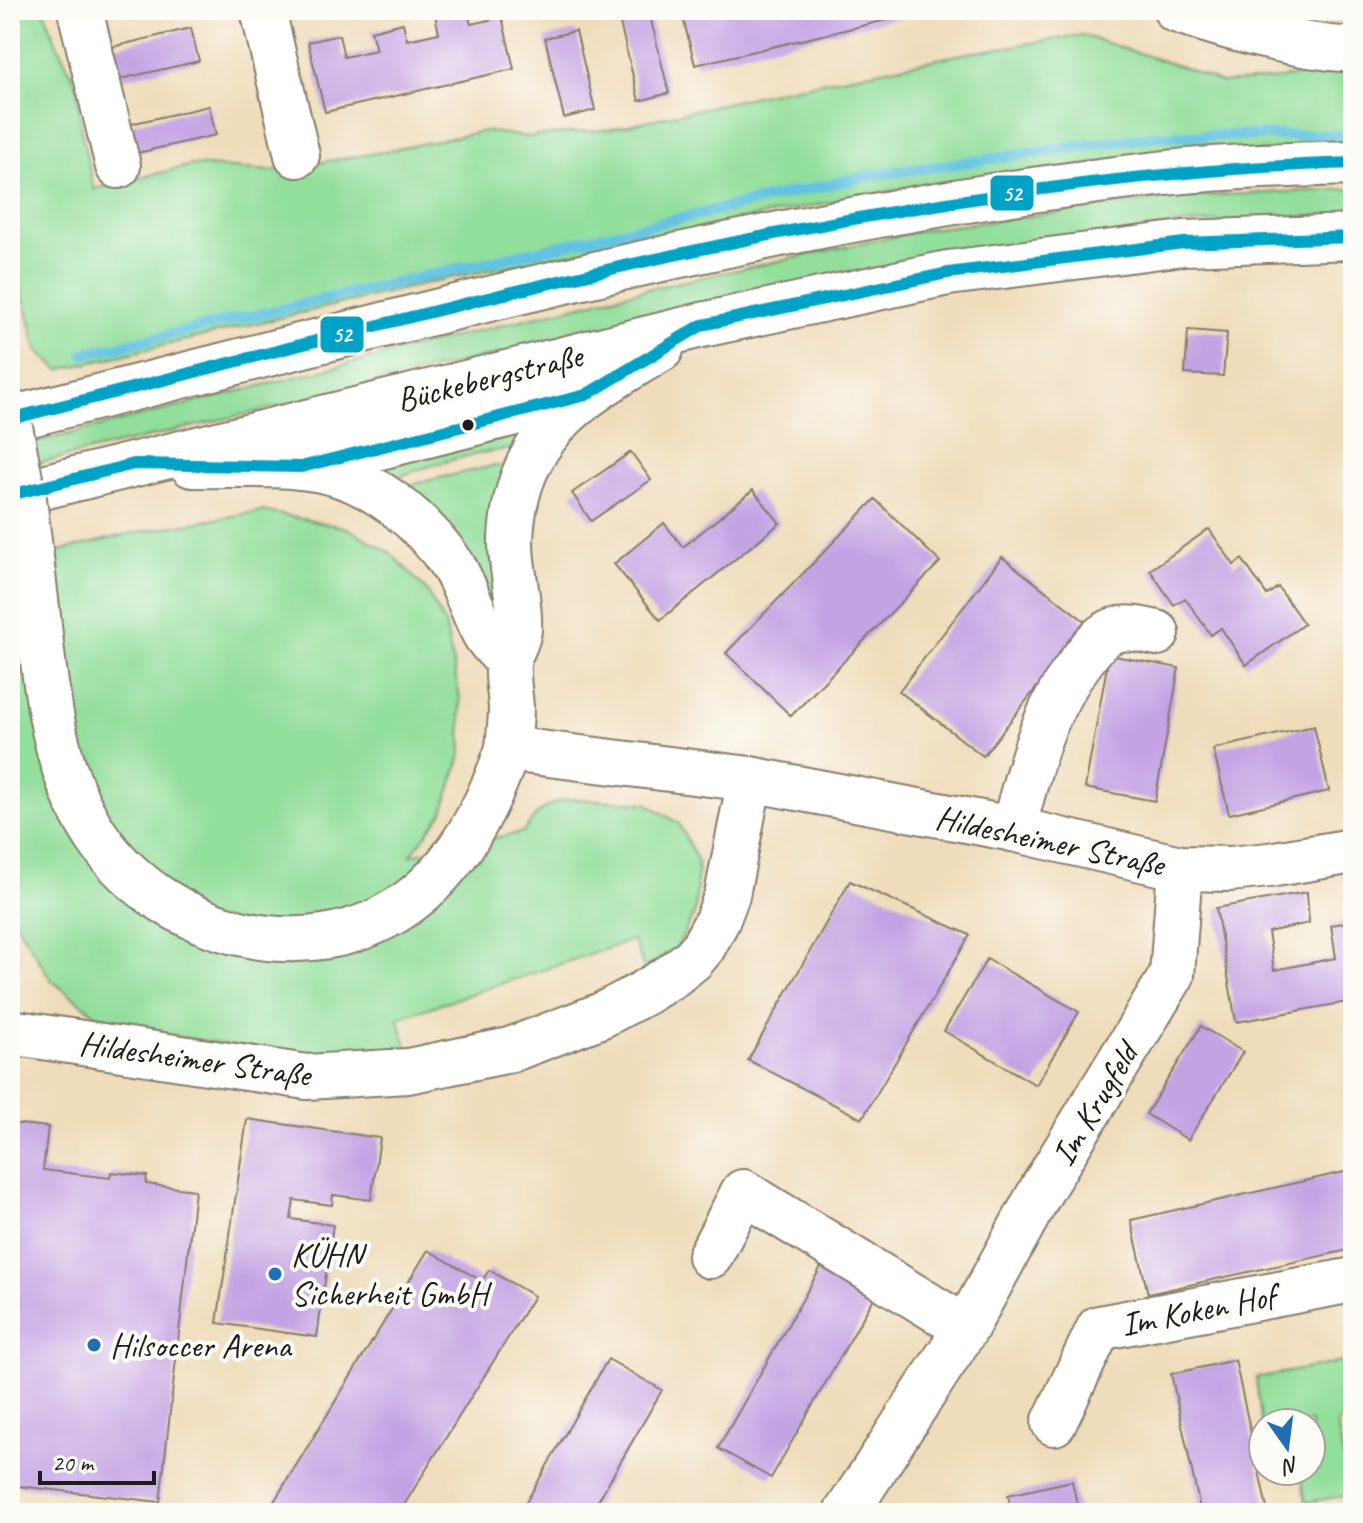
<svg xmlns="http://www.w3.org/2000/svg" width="1363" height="1523" font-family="Caveat,sans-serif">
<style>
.green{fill:#92de9b;stroke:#577d5c;stroke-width:2}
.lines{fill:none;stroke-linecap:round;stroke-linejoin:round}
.stream{stroke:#62c2e1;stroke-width:11}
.building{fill:#c4a3e4}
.minor-casing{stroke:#867c6b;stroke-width:48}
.highway-casing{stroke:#867c6b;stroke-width:48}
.minor{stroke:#fff;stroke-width:44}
.highway{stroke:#fff;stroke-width:44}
.minor-bridge-casing{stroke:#867c6b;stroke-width:48;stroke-linecap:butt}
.minor-bridge{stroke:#fff;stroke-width:44}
.bus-1-casing{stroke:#fdfcf7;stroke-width:18}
.bus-1{stroke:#01a2c5;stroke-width:12}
.bus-dot{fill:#1c1c1c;stroke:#fdfcf7;stroke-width:3}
.poi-dot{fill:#1f6fb2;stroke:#fdfcf7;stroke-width:3}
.labels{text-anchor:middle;stroke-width:8;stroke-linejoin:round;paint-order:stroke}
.street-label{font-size:34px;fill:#1c1c1c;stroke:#fdfcf7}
.poi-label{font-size:34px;fill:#1c1c1c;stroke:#fdfcf7;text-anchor:start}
.line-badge{stroke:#fdfcf7;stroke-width:3}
.badge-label{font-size:22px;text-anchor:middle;font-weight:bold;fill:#fff}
</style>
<rect width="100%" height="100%" fill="#fdfcf7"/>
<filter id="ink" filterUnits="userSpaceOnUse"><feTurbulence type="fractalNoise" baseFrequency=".0125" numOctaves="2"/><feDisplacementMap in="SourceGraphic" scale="16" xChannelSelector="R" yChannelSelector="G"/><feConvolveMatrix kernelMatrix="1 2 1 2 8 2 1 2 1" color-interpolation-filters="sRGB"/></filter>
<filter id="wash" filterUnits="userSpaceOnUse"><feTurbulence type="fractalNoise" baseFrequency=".006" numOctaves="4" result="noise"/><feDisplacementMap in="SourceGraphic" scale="32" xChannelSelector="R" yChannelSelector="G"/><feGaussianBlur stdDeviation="1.8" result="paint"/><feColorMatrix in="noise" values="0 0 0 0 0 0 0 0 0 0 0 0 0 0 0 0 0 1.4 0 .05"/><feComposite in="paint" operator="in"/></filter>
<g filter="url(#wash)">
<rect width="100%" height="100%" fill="#efdcba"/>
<g class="green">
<path d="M 10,10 L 44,10 L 57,44 L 77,86 L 81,130 L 94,189 L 192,165 L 270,171 L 371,154 L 484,131 L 528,137 L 611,129 L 782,90 L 962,54 L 1082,35 L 1191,70 L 1222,83 L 1280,79 L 1329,68 L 1353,71 L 1353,147 L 1134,158 L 877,193 L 450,278 L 59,370 L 37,350 L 10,242 Z"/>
<path d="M 1353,189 L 1353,214 L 1181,224 L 636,321 L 10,470 L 10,449 L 629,293 L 929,229 L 1180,197 Z"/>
<path d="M 541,418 L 520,449 C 491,448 412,468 388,483 L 376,475 L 378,458 Z"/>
<path d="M 493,466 L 513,466 L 510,634 L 404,493 L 410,486 L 417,483 Z"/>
<path d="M 262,511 L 347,528 L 391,553 L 427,591 L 445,624 L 460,698 L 462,752 L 443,812 L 411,855 L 523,832 L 535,816 L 547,807 L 559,801 L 574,799 L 646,803 L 679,824 L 698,862 L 695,912 L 676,948 L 644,968 L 633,940 L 398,1018 L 408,1050 L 353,1053 L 291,1053 L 152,1034 L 97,1015 L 52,981 L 10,913 L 10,563 L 133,533 Z"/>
<path d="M 1353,1360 L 1353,1405 L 1348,1406 L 1337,1426 L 1351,1495 L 1306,1502 L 1300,1471 L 1311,1471 L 1311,1423 L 1263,1423 L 1263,1436 L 1256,1378 Z"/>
</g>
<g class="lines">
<path class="stream" d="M 84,354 L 867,176 L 1156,136 L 1353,135"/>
</g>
<g id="blocks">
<g class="building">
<path d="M 456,10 L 467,10 L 471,24 L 502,17 L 514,69 L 325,112 L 308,42 L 339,35 L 344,57 L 376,50 L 371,31 L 403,23 L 407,40 L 439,33 L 435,15 Z"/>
<path d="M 681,10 L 925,10 L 925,11 L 695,65 Z"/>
<path d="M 649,12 L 669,93 L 639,101 L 619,19 Z"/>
<path d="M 191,28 L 199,61 L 116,80 L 108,48 Z"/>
<path d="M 576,31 L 595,110 L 564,118 L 545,38 Z"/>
<path d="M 209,106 L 216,135 L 133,154 L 126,125 Z"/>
<path d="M 1188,330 L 1227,333 L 1223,376 L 1185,374 Z"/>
<path d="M 631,452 L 651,480 L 591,521 L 572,493 Z"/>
<path d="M 753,490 L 780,523 L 660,620 L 614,564 L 664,523 L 683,547 Z"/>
<path d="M 875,499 L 940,562 L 791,716 L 726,653 Z"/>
<path d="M 1209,529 L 1234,565 L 1242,559 L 1267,595 L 1278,587 L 1304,624 L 1246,665 L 1221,628 L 1211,635 L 1185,598 L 1174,605 L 1150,570 Z"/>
<path d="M 1002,557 L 1087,623 L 983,756 L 899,691 Z"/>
<path d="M 1109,655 L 1179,668 L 1155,801 L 1085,788 Z"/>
<path d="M 1314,726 L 1329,791 L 1229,814 L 1213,749 Z"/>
<path d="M 850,881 L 970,935 L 862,1119 L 748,1060 Z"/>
<path d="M 1307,892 L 1309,923 L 1268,932 L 1274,970 L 1336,958 L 1331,925 L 1353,921 L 1353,1001 L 1236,1022 L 1216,908 Z"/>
<path d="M 987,959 L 1079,1012 L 1036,1085 L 944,1031 Z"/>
<path d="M 1201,1026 L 1243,1052 L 1188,1140 L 1146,1114 Z"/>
<path d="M 247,1119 L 380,1138 L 371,1200 L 333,1195 L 332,1205 L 294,1200 L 291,1219 L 333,1225 L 317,1337 L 217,1323 Z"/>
<path d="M 10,1123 L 48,1127 L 43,1170 L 110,1178 L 111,1172 L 147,1176 L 146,1184 L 195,1190 L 160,1502 L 10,1485 Z"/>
<path d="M 1353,1170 L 1353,1249 L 1148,1294 L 1131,1220 Z"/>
<path d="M 428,1250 L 482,1281 L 489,1270 L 534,1296 L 399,1513 L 267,1513 Z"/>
<path d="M 821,1267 L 874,1298 L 771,1478 L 718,1448 Z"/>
<path d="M 608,1359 L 662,1390 L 591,1513 L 520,1513 Z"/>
<path d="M 1235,1360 L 1268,1513 L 1201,1513 L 1171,1374 Z"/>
<path d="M 1072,1481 L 1079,1513 L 1012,1513 L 1008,1495 Z"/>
</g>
</g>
</g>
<g filter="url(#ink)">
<use href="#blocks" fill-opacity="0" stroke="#867c6b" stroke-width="2"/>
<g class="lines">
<g class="minor-casing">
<g id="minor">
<path d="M 80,10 L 118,166"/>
<path d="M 263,10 L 297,155"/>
<path d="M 1176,10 C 1233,30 1293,46 1353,50"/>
<path d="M 301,467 L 586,395"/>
<path d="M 37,608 C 46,686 52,773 99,840 C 165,933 307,974 406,904 C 458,867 487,808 508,749 L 750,779 L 1013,829 L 1180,868 L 1230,869 L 1269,865 L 1353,851"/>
<path d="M 1013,829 C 1031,764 1040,715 1083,659 C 1091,648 1101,634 1115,630 C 1129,626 1143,630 1157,633"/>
<path d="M 10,1032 L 307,1077 L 408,1071 L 510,1050 L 602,1015 L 644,993 L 673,975 L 693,959 L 703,947 L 717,921 L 727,895 L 750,779"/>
<path d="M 710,1256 L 743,1192 L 966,1328"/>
<path d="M 1054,1423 L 1099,1328 L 1353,1280"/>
<path d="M 846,1513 L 966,1328 L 1043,1187 L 1172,975 L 1180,868"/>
</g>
</g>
<g class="highway-casing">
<g id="highway">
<path d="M 10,419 C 383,327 757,220 1140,176 C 1210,167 1282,165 1353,163"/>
<path d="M 192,465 C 234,466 280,462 321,470 C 374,480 424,522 453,566 C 466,587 472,611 484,633 C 489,643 500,652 508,661"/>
<path d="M 10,495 L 702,325 L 948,273 L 1184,243 L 1353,237"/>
<path d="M 508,749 C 509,735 511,721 511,707 C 510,693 507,678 508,664 C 509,652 518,642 519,630 C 521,600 510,569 511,539 C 516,433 580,397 661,349"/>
</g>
</g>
<use href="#minor" class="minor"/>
<use href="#highway" class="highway"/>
<g class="minor-bridge-casing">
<path id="minor-bridge" d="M 10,427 L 24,499 L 37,608"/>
</g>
<use href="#minor-bridge" class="minor-bridge"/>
<g class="bus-1-casing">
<g id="bus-1">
<path d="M 10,419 C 451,309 896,176 1353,163"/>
<path d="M 10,495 L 134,464 L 301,467 L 586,395 L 702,325 L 948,273 L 1184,243 L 1353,237"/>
</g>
</g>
<use href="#bus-1" class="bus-1"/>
</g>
</g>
<circle class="bus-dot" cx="468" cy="425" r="7"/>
<g class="poi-dot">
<circle cx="275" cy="1274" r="8"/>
<circle cx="94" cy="1345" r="8"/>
</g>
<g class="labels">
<g class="street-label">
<text transform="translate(489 377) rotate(-14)" y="12">Bückebergstraße</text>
<text transform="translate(1050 840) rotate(12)" y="12">Hildesheimer Straße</text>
<text transform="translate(195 1058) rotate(8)" y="12">Hildesheimer Straße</text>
<text transform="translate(1094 1104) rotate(-59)" y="12">Im Krugfeld</text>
<text transform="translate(1198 1309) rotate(-11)" y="12">Im Koken Hof</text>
</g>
<g class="poi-label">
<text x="291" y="1266">KÜHN<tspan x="291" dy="39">Sicherheit GmbH</tspan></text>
<text x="110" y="1357">Hilsoccer Arena</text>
</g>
</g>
<g class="line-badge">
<rect x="989" y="174" width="46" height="38" rx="8" fill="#01a2c5"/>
<rect x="319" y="315" width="46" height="39" rx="8" fill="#01a2c5"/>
</g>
<g class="badge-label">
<text x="1012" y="201">52</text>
<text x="342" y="342">52</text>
</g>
<rect width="1363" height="1523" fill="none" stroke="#fdfcf7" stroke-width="40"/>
<g transform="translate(1287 1447) rotate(166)"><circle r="38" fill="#fdfcf7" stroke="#a3a29f" stroke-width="2"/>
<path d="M0-6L14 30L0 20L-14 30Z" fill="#1f6fb2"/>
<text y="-12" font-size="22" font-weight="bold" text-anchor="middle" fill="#1c1c1c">N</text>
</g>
<path d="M40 1471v12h114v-12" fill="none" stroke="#1c1c1c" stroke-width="4"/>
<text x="52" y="1471" font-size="24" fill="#1c1c1c" stroke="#fdfcf7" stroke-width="6" paint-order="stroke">20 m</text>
</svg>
